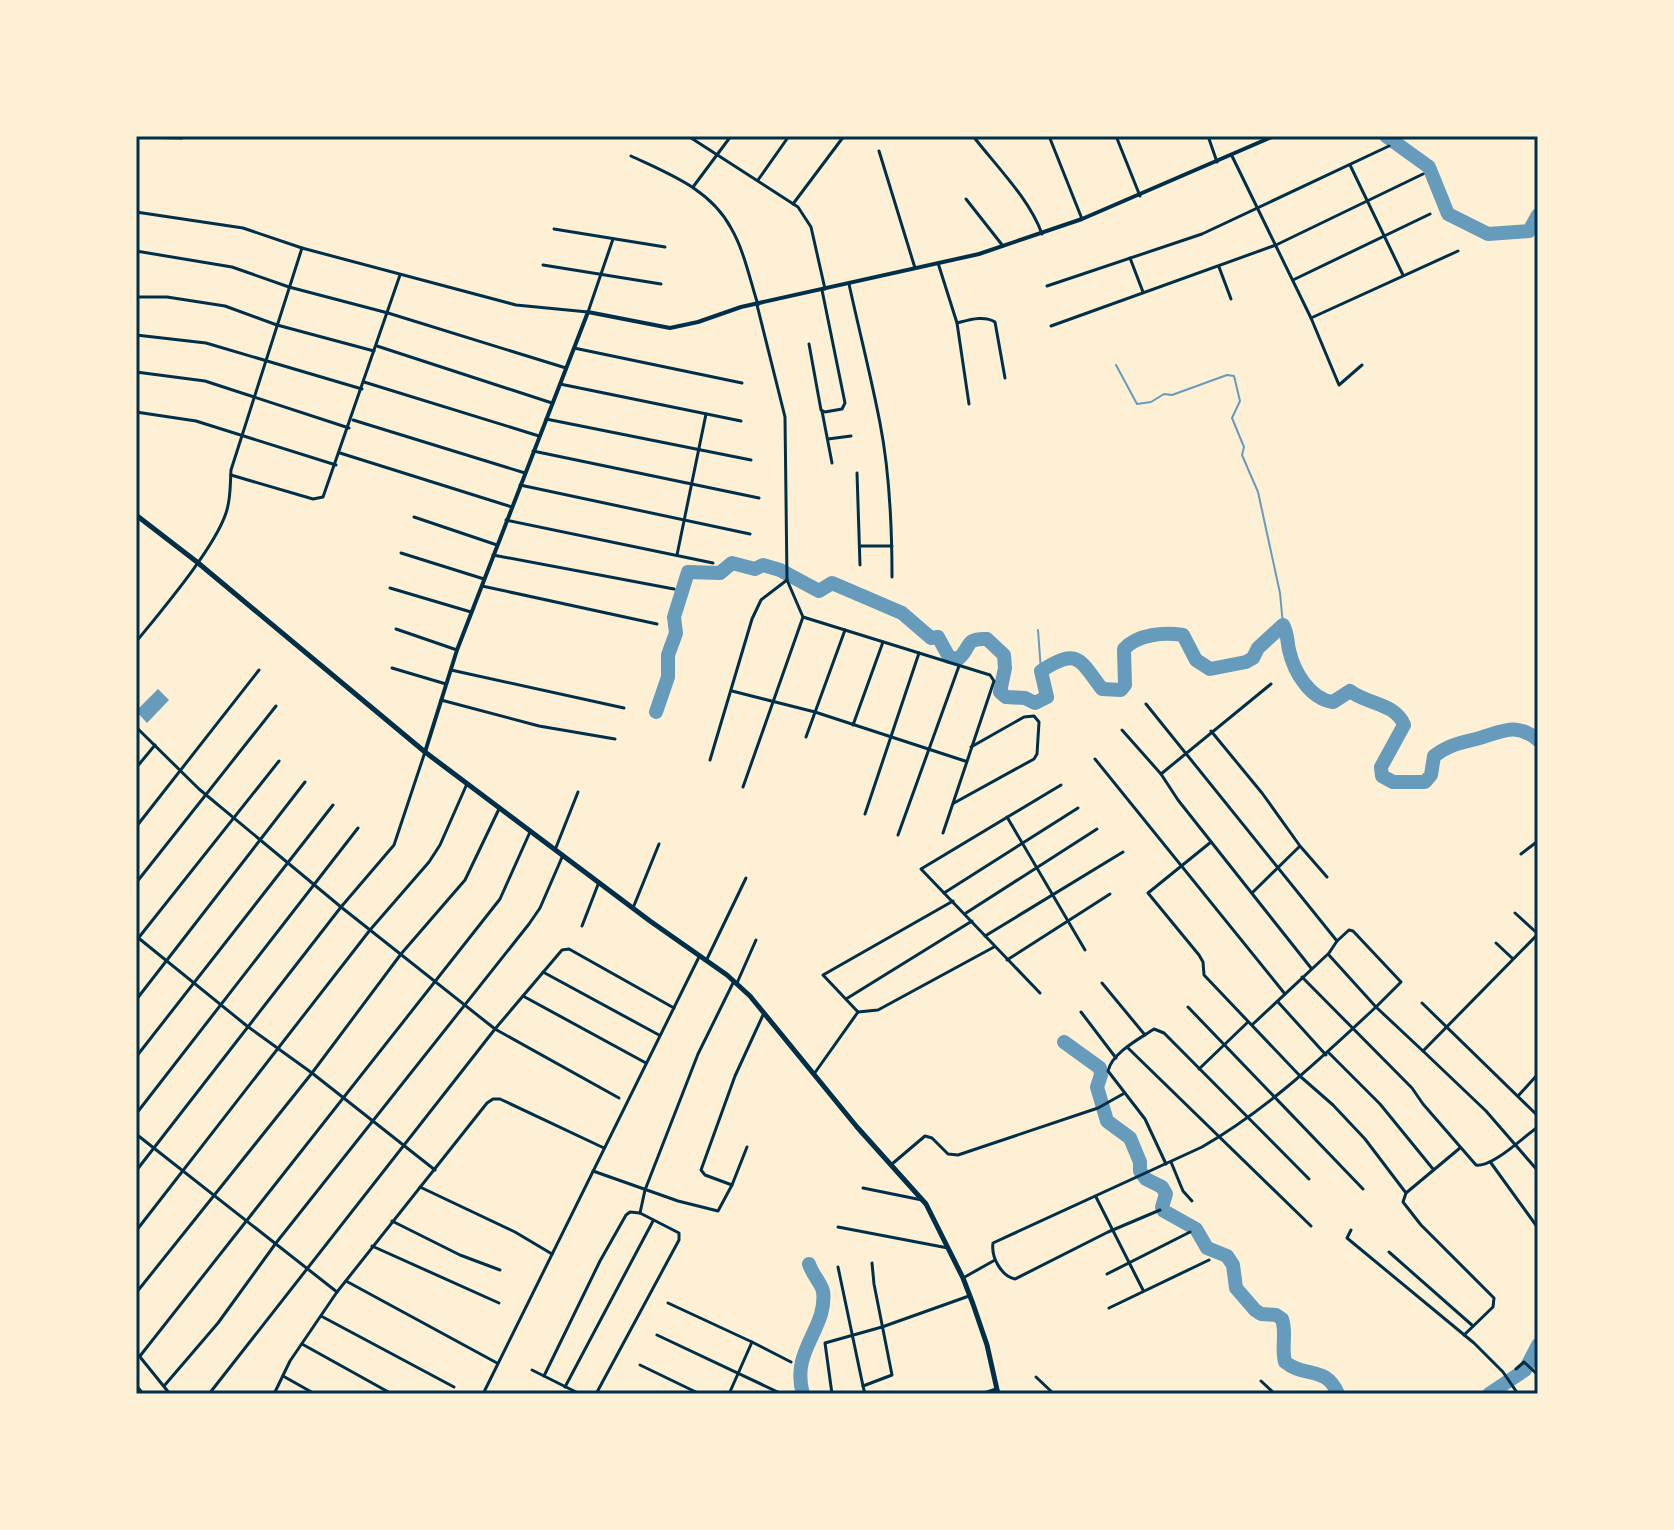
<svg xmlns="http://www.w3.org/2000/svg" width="1674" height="1530" font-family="'PT Sans',sans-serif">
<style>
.water{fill:#669bbc}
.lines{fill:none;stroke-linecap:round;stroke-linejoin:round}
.stream{stroke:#669bbc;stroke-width:2}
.river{stroke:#669bbc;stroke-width:14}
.minor{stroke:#003049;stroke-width:3}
.tertiary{stroke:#003049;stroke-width:4}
.primary{stroke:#003049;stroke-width:5}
.neatline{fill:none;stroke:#003049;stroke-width:3}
</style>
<rect width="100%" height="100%" fill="#fdf0d5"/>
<path class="water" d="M 158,689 L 169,700 L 147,723 L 136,711 Z"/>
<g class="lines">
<g class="stream">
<path d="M 1116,365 L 1137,404 L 1151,402 L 1164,394 L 1172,395 L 1227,375 L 1234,376 L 1240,401 L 1232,418 L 1244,447 L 1242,455 L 1258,492 L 1280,593 L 1283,625"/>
<path d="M 1038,630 L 1041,671"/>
</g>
<g class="river">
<path d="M 1386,136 L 1429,167 L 1448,214 L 1488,234 L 1529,231 L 1538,215"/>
<path d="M 656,712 L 668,677 L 668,655 L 676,633 L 674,617 L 688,572 L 720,573 L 732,563 L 755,569 L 763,565 L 780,570 L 819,591 L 832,583 L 902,613 L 931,638 L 938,637 L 949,657 L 958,659 C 972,648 963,638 987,639 L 1004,655 L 1005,668 L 1000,692 L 1006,697 L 1025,698 L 1035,703 L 1047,697 L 1041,671 C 1078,647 1079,659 1102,689 L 1121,690 L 1125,685 L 1124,649 C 1138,634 1164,632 1183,635 L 1196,660 L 1210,669 L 1246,662 L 1253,658 L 1258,648 L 1283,625 C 1288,634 1287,641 1289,650 C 1294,672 1310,699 1333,702 L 1350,691 C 1366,704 1396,703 1404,725 L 1381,767 L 1382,776 L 1393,782 L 1425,782 L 1431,775 L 1434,756 C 1448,745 1460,743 1476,739 C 1502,732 1515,721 1538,740"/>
<path d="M 1064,1042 L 1100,1068 L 1101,1075 L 1097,1087 L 1107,1121 L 1130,1138 L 1140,1162 L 1140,1171 L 1146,1179 L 1162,1187 L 1166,1194 L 1162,1207 L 1164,1211 L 1196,1229 L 1207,1248 L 1227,1256 L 1233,1265 L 1236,1288 L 1255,1310 L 1261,1314 L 1276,1315 L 1282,1319 C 1287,1334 1281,1347 1285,1362 C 1304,1378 1326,1365 1338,1394"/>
<path d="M 803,1394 C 790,1350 828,1329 823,1291 C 821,1283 812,1274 809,1264"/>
<path d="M 1489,1394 L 1525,1370 L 1538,1345"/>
</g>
<g class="minor">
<path d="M 688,136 L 798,207 L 811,227 L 825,289"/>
<path d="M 973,136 C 996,166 1029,198 1042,234"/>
<path d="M 1049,136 L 1082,219"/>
<path d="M 1116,136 L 1140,196"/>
<path d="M 1208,136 L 1217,162"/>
<path d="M 136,137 L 182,138"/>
<path d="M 879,151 L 915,268"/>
<path d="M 631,156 C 669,174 710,189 731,228 C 744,250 750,280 758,305"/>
<path d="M 1232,156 L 1311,318 L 1339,385 L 1362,365"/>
<path d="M 1350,165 L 1403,275"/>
<path d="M 758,180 L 789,136"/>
<path d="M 693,187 L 731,136"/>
<path d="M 966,199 L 1003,246"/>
<path d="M 793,204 L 844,136"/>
<path d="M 136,212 L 243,228 L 302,248"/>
<path d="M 554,229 L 665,247"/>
<path d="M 136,251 L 232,267 L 289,287 L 388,313 L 566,368"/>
<path d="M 1130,258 L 1143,292"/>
<path d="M 938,263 L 957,323 L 969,404"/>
<path d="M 543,265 L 661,284"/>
<path d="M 1219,267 L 1231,299"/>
<path d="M 1293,280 L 1430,214"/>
<path d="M 849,284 C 859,330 871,376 880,423 C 890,474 892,525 892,577"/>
<path d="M 1047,286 L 1202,234 L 1389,146"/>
<path d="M 136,297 L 167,297 L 225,306 L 277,325 L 374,351"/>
<path d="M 757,305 L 785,417 L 787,580 L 803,617 L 990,675 L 994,681 L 943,833"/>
<path d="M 1311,318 L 1458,251"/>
<path d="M 957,323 C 969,320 984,315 995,322 L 1005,378"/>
<path d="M 1051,326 L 1276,245 L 1423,174"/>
<path d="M 136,335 L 206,343 L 362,389"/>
<path d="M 809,344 L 821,410 L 825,412 L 842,409 L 845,403 L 822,290"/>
<path d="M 377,346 L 552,403"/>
<path d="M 574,348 L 742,383"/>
<path d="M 136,372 L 205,381 L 349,428"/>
<path d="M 364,382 L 539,436"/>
<path d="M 560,384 L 741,421"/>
<path d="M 822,411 L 832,463"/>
<path d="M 136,412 L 196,421 L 336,465"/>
<path d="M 546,419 L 751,460"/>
<path d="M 353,420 L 525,473"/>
<path d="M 828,439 L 851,436"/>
<path d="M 533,451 L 759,498"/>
<path d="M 340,453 L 512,507"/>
<path d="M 857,473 L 860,565"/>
<path d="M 231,475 L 313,499 L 323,497 L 400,275"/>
<path d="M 520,485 L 750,534"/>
<path d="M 414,517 L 497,545"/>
<path d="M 506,520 L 713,563"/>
<path d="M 860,546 L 892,546"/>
<path d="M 401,553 L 484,579"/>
<path d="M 493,555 L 674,589"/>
<path d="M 677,555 L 706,414"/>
<path d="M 482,586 L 657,624"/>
<path d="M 390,588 L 471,612"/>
<path d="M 396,629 L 457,650"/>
<path d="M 136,642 C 161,611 214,549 226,513 C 231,499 230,485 231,470 L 302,248 L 516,305 L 588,312 L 613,239"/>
<path d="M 392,668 L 446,684"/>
<path d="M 451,670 L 624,708"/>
<path d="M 732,691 L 815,712 L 965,761"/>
<path d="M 441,700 L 539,726 L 615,739"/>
<path d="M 1146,704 L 1337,941"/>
<path d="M 853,725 L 883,642"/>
<path d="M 136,727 L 199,789 L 341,907 L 495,1029 L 619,1098"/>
<path d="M 1122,730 L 1161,774 L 1178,800 L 1311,968"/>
<path d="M 1211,731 L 1262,793 L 1300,846 L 1327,877"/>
<path d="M 806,737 L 845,630"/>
<path d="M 1095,759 L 1285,994"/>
<path d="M 710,760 L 752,619 L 761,600 L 787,580"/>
<path d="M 136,768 L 155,745"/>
<path d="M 1161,774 L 1271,684"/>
<path d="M 743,787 L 803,617"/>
<path d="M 954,803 L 1034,759 L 1037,754 L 1039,722 L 1034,716 L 1024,717 L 971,747"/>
<path d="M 865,814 L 919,653"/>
<path d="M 1007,817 L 1085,950"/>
<path d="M 136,827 L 259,670"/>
<path d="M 898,835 L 959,666"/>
<path d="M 1211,842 L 1148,893 L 1199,955 L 1203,962 L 1204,975 L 1301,1077 L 1333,1105 L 1365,1139 L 1406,1193"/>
<path d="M 555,850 L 578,792"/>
<path d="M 1521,854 L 1538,841"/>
<path d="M 136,883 L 276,706"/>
<path d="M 1253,892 L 1299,847"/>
<path d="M 944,893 L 1078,808"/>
<path d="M 633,908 L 659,844"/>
<path d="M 966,913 L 1097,829"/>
<path d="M 1515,913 L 1538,934"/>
<path d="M 582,926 L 599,882"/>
<path d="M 136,936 L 247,1026 L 312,1073 L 435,1170"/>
<path d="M 985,936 L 1123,852"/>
<path d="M 136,941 L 279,761"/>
<path d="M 1496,943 L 1512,958"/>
<path d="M 1007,960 L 1110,894"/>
<path d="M 706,961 L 746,878"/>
<path d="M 543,972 L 659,1035"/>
<path d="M 1302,977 L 1412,1088 L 1423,1104 L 1476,1165 C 1492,1168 1523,1137 1538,1127"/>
<path d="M 737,983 L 756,940"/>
<path d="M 1102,983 L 1145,1035"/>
<path d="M 1040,993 L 921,869 L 1061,785"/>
<path d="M 523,996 L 646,1063"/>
<path d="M 846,999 L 972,921"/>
<path d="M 136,1000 L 305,782"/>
<path d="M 1278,1002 L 1326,1055"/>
<path d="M 1422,1003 L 1538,1116"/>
<path d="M 1188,1007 L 1363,1189"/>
<path d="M 858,1012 L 878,1010 L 994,947"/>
<path d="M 1081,1012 L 1116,1058"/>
<path d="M 1253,1024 L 1328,954 L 1329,953 L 1337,941 L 1349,930 L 1353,931 L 1401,982 L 1376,1007 L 1328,954"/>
<path d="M 1128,1048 L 1311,1226"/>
<path d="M 1423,1051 L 1486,1111 L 1538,1171"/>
<path d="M 1329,1053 L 1380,1104 L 1433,1169"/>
<path d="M 136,1057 L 333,805"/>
<path d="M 1199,1069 L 1248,1022"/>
<path d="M 814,1074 L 858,1012 L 823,975 L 953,901"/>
<path d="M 1518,1096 L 1538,1074"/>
<path d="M 136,1114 L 358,828"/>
<path d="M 136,1134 L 337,1292"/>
<path d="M 1460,1148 L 1406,1193 L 1403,1202 L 1421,1225 L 1494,1298 L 1493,1307 L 1464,1335"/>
<path d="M 1171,1162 L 1183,1191 L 1192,1201"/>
<path d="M 1491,1163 L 1538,1228"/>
<path d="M 892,1164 L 925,1136 L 932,1138 L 948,1154 L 958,1155 L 1098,1108 L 1123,1094"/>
<path d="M 1166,1164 L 1145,1119 L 1108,1071 C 1112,1053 1139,1039 1154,1029 L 1164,1033 L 1309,1179"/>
<path d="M 136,1171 L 341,907 L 394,845 L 425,752"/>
<path d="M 593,1171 L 678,1201 L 718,1211 L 732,1185 L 705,1175 L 701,1170 L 735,1076 L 763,1015"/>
<path d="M 732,1185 L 747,1147"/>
<path d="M 420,1187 L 515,1232 L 552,1254"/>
<path d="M 863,1188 L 922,1200"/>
<path d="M 1096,1197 L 1143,1290"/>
<path d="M 1160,1210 L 1108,1232 L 1015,1279 C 1001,1276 991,1257 993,1243 L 1202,1147 C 1269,1108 1320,1059 1376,1007 L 1423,1051 L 1538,934"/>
<path d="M 640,1213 L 645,1190 L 698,1054 L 734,981"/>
<path d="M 392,1221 L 460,1255 L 500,1270"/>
<path d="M 838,1227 L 948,1248"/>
<path d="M 1351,1230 L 1347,1238 L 1474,1343 L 1503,1372 L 1518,1394"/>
<path d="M 136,1231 L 370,930 L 429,862 L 440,845 L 466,786"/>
<path d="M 372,1246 L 499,1303"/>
<path d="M 1389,1252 L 1473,1326"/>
<path d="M 838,1267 L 863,1386"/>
<path d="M 1107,1274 L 1190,1232"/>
<path d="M 963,1278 L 995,1260"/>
<path d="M 346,1281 L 497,1363"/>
<path d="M 136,1293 L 312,1073 L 401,954 L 465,880 L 499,809"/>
<path d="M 668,1303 L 752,1342 L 729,1394"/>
<path d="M 1109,1308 L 1209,1260"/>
<path d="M 321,1316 L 454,1387"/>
<path d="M 657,1335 L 782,1394"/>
<path d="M 752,1342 L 791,1362"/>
<path d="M 302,1344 L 392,1394"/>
<path d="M 136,1352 L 170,1394"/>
<path d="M 140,1356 L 500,899 L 530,832"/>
<path d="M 640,1365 L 700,1394"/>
<path d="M 1516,1369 L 1524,1362 L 1538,1375"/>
<path d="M 532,1370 L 580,1394"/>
<path d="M 283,1376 L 315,1394"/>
<path d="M 544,1376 L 600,1261 L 626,1215 L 630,1212 L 640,1213"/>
<path d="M 1036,1377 L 1054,1394"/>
<path d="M 1261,1381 L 1275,1394"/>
<path d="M 136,1385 L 143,1394"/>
<path d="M 164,1386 L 218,1323 L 276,1243 L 529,924 L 540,908 L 563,855"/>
<path d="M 565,1387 L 653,1221"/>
<path d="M 209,1394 L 495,1029 L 562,950 L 569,949 L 674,1008"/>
<path d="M 274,1394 L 290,1361 L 337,1292 L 487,1103 L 493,1099 L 500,1099 L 604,1148"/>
<path d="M 483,1394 L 699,957"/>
<path d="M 596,1394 L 679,1240 L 679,1233 L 640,1213"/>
<path d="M 832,1394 L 825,1343 L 882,1327 L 969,1296"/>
<path d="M 865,1394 L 863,1386 L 892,1375 L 874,1284 L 872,1263"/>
<path d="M 981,1394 L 996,1389"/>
</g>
<path class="tertiary" d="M 425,752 L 457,650 L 588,312 L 670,328 L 698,322 L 741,307 L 979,254 L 1082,219 L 1274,136"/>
<path class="primary" d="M 136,515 L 197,562 L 425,752 L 650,921 L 727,975 L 750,996 L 857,1127 L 926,1204 L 963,1278 L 973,1304 L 987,1345 L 998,1394"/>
</g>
<rect width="1674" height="1530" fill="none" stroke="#fdf0d5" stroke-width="276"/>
<rect x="138" y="138" width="1398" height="1254" class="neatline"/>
</svg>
